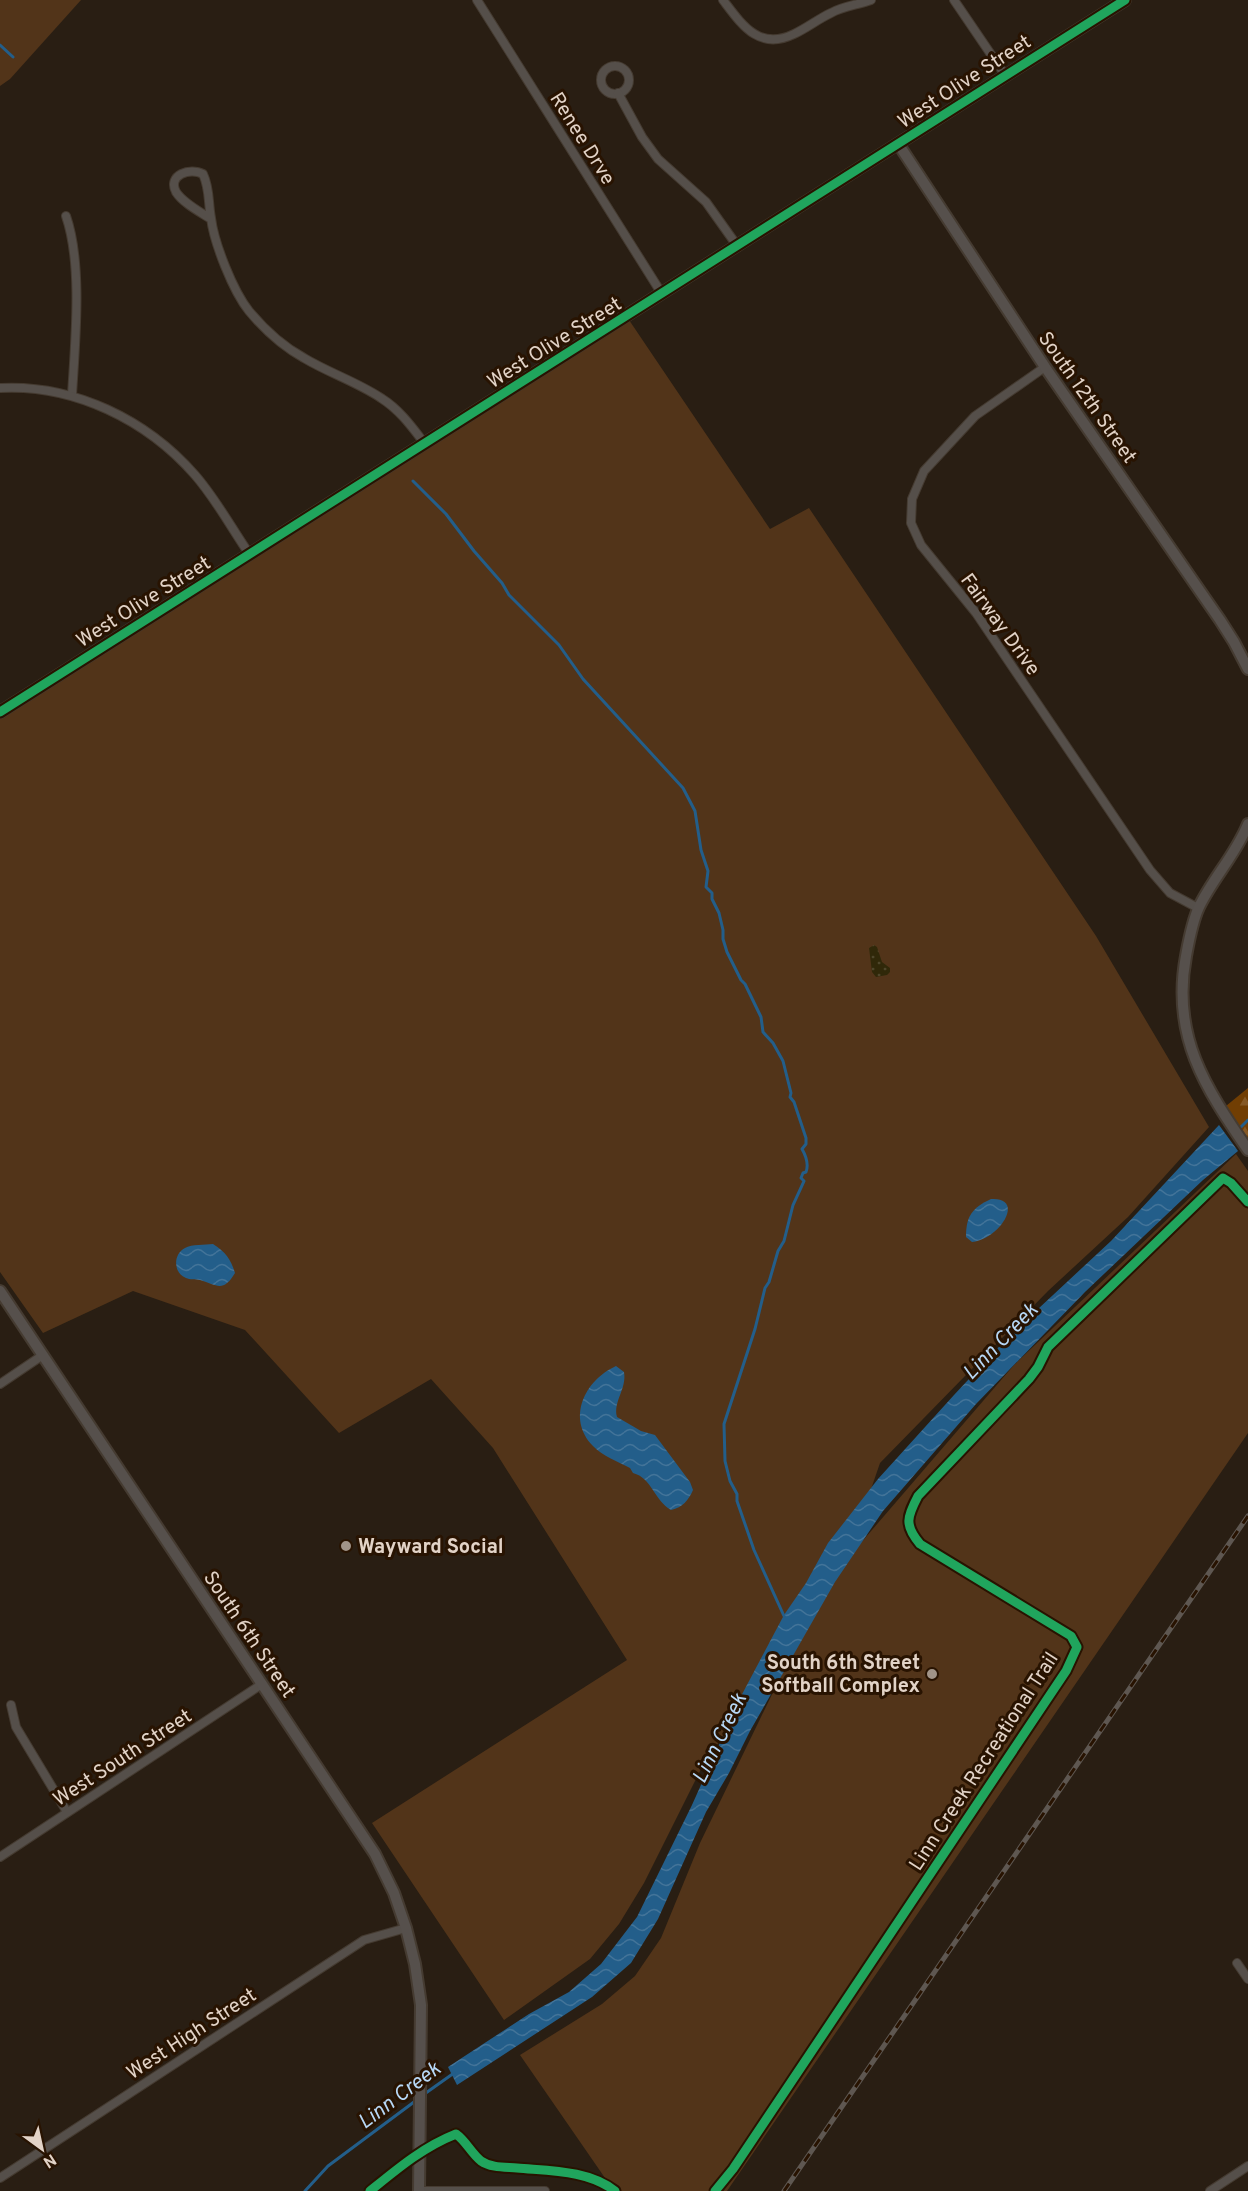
<svg xmlns="http://www.w3.org/2000/svg" width="1248" height="2191" font-family="Overpass,sans-serif">
<style>
.green{fill:#523419}
.forest{fill:url(#forest-firs)}
.sand{fill:url(#sand-dots)}
.water{fill:url(#water-waves)}
.lines{fill:none;stroke-linecap:round;stroke-linejoin:round}
.stream{stroke:#235e8a;stroke-width:3}
.street-casing{stroke:#453b31;stroke-width:10}
.secondary-casing{stroke:#453b31;stroke-width:14}
.street{stroke:#554f4a;stroke-width:8}
.secondary{stroke:#56504c;stroke-width:10}
.rail-casing{stroke:#5e5751;stroke-width:5}
.rail{stroke:#281301;stroke-width:3;stroke-dasharray:9;stroke-linecap:butt}
.cycleway-casing{stroke:#281301;stroke-width:13}
.cycleway{stroke:#20a55d;stroke-width:9}
.poi-dot{fill:#a19488;stroke:#281301;stroke-width:2}
.labels{text-anchor:middle;stroke-width:6;stroke-linejoin:round;paint-order:stroke}
.street-label{font-size:20px;fill:#e2d3c7;stroke:#281301}
.poi-label{font-size:20px;font-weight:bold;fill:#e2d3c7;stroke:#281301;text-anchor:start}
.water-label{font-size:21px;font-style:italic;fill:#b7d7f5;stroke:#281301}
</style>
<defs>
<pattern id="forest-firs" width="22" height="20" patternUnits="userSpaceOnUse" patternTransform="scale(1.5)"><rect width="22" height="20" fill="#713e03"/><path d="M5 1l3.5 6h-7zM16 11l3.5 6h-7z" fill="#855926"/></pattern>
<pattern id="sand-dots" width="8" height="8" patternUnits="userSpaceOnUse" patternTransform="scale(1.5)"><rect width="8" height="8" fill="#302809"/><path d="M2 2h.1M6 6h.1" fill="none" stroke="#4e462b" stroke-width="1.8" stroke-linecap="round"/></pattern>
<pattern id="water-waves" width="16" height="10" patternUnits="userSpaceOnUse" patternTransform="scale(1.5)"><rect width="16" height="10" fill="#235e8a"/><path d="M0 5q4-4 8 0t8 0" fill="none" stroke="#437499"/></pattern>
</defs>
<rect width="100%" height="100%" fill="#291e13"/>
<g class="green">
<path d="M 0,0 L 81,0 L 10,79 L 0,86 Z"/>
<path d="M 627,317 L 770,529 L 809,508 L 1096,936 L 1209,1127 L 1128,1217 L 1048,1291 L 880,1463 L 847,1559 L 1014,1365 L 1236,1154 L 1248,1171 L 1248,1433 L 727,2191 L 614,2191 L 520,2055 L 602,2004 L 635,1976 L 661,1938 L 700,1843 L 793,1651 L 707,1757 L 644,1883 L 619,1924 L 590,1959 L 504,2020 L 372,1823 L 627,1660 L 493,1448 L 431,1379 L 339,1433 L 245,1330 L 133,1291 L 43,1333 L 0,1272 L 0,712 Z"/>
</g>
<path class="forest" d="M 1248,1088 L 1248,1139 L 1226,1106 Z"/>
<path class="sand" d="M 874,945 L 877,947 L 882,962 L 890,968 L 890,972 L 887,975 L 876,977 L 872,972 L 869,948 Z"/>
<g class="water">
<path d="M 1219,1125 L 1238,1151 L 1203,1180 L 1085,1292 L 976,1404 L 883,1511 L 835,1582 L 750,1731 L 729,1773 L 706,1812 L 658,1919 L 631,1963 L 592,1997 L 457,2085 L 448,2067 L 529,2014 L 569,1992 L 601,1964 L 637,1917 L 692,1805 L 739,1700 L 784,1615 L 806,1583 L 828,1543 L 878,1479 L 954,1395 L 1010,1335 L 1111,1241 Z"/>
<path d="M 991,1199 C 1026,1197 1000,1239 972,1242 L 966,1237 C 966,1216 972,1208 991,1199 Z"/>
<path d="M 213,1244 C 226,1252 231,1260 235,1273 C 223,1293 217,1285 200,1280 C 195,1279 190,1280 186,1278 C 173,1273 173,1254 185,1248 C 192,1244 205,1245 213,1244 Z"/>
<path d="M 616,1366 L 624,1372 C 627,1389 613,1401 617,1417 L 641,1431 L 655,1435 L 690,1482 L 693,1490 C 688,1501 683,1507 671,1510 C 654,1500 652,1478 633,1473 L 630,1468 C 619,1462 602,1456 593,1446 C 566,1418 585,1380 616,1366 Z"/>
</g>
<g class="lines">
<g class="stream">
<path d="M 0,45 L 13,57"/>
<path d="M 413,481 L 446,514 L 474,551 L 502,583 L 509,595 L 559,645 L 583,679 L 683,788 L 695,811 L 701,850 L 708,871 L 706,887 L 712,893 L 712,899 L 719,913 L 723,930 L 723,939 L 727,952 L 741,980 L 745,984 L 761,1017 L 763,1032 L 773,1043 L 783,1061 L 791,1093 L 790,1097 L 794,1102 L 806,1138 L 806,1144 L 802,1149 C 806,1156 809,1164 806,1172 L 803,1173 L 801,1178 L 804,1181 L 793,1205 L 784,1241 L 778,1251 L 769,1282 L 765,1288 L 755,1329 L 724,1424 L 725,1461 L 730,1481 L 737,1494 L 737,1501 L 754,1550 L 784,1616"/>
<path d="M 1239,1129 L 1248,1120"/>
<path d="M 423,2095 L 454,2073"/>
<path d="M 305,2191 L 328,2166 L 418,2099"/>
</g>
<g class="street-casing">
<g id="street">
<path d="M 477,0 L 662,294"/>
<path d="M 723,0 C 742,25 759,51 794,34 C 807,28 818,19 831,13 C 843,6 858,5 871,0"/>
<path d="M 954,0 L 1005,75"/>
<circle cx="615" cy="80" r="14"/>
<path d="M 618,93 L 642,137 L 658,159 L 706,202 L 738,247"/>
<path d="M 66,216 C 83,265 75,343 72,395"/>
<path d="M 211,219 C 200,212 183,203 176,192 C 167,175 190,167 203,174 C 210,189 208,202 211,218 C 214,243 233,291 249,311 C 264,329 284,347 304,358 C 329,373 357,382 381,398 C 400,410 412,427 425,444"/>
<path d="M 1045,367 L 975,416 L 924,471 L 912,499 L 911,523 L 921,545 L 976,613 L 1150,870 L 1170,893 L 1198,908"/>
<path d="M 0,388 C 74,384 147,420 195,475 C 216,499 232,529 250,555"/>
<path d="M 0,1384 L 43,1355"/>
<path d="M 11,1705 L 16,1727 L 67,1812"/>
<path d="M 0,1857 L 262,1684"/>
<path d="M 1237,1963 L 1248,1979"/>
<path d="M 0,2178 L 364,1940 L 406,1928"/>
<path d="M 419,2191 L 545,2191"/>
<path d="M 1210,2191 L 1248,2166"/>
</g>
</g>
<g class="secondary-casing">
<g id="secondary">
<path d="M 899,145 L 1045,367 L 1220,620 L 1234,642 L 1248,669"/>
<path d="M 0,712 L 1125,0"/>
<path d="M 1248,824 C 1236,854 1213,878 1199,907 C 1192,922 1189,940 1186,956 C 1171,1036 1205,1087 1248,1150"/>
<path d="M 0,1291 L 375,1854 L 394,1893 L 406,1928 L 415,1964 L 421,2005 L 419,2191"/>
</g>
</g>
<use href="#street" class="street"/>
<use href="#secondary" class="secondary"/>
<g class="rail-casing">
<path id="rail" d="M 784,2191 L 1248,1516"/>
</g>
<use href="#rail" class="rail"/>
<g class="cycleway-casing">
<g id="cycleway">
<path d="M 0,712 L 1125,0"/>
<path d="M 370,2191 C 397,2169 423,2147 456,2134 C 466,2141 471,2153 481,2161 C 491,2168 505,2167 517,2168 C 550,2171 588,2170 615,2191"/>
<path d="M 715,2191 L 733,2169 L 1066,1671 L 1077,1647 L 1071,1636 L 920,1544 C 904,1525 907,1517 918,1496 L 1029,1379 L 1038,1367 L 1048,1347 L 1223,1178 L 1231,1183 L 1248,1202"/>
</g>
</g>
<use href="#cycleway" class="cycleway"/>
</g>
<g class="poi-dot">
<circle cx="346" cy="1546" r="6"/>
<circle cx="932" cy="1674" r="6"/>
</g>
<g class="labels">
<g class="street-label">
<text transform="translate(964 81) rotate(-33)" y="7">West Olive Street</text>
<text transform="translate(583 138) rotate(58)" y="7">Renee Drve</text>
<text transform="translate(554 342) rotate(-32)" y="7">West Olive Street</text>
<text transform="translate(1088 397) rotate(55)" y="7">South 12th Street</text>
<text transform="translate(143 601) rotate(-32)" y="7">West Olive Street</text>
<text transform="translate(1001 624) rotate(54)" y="7">Fairway Drive</text>
<text transform="translate(250 1634) rotate(56)" y="7">South 6th Street</text>
<text transform="translate(122 1757) rotate(-33)" y="7">West South Street</text>
<text transform="translate(983 1761) rotate(-57)" y="7">Linn Creek Recreational Trail</text>
<text transform="translate(191 2033) rotate(-33)" y="7">West High Street</text>
</g>
<g class="poi-label">
<text x="358" y="1553">Wayward Social</text>
<text x="920" y="1669" text-anchor="end">South 6th Street<tspan x="920" dy="23">Softball Complex</tspan></text>
</g>
<g class="water-label">
<text transform="translate(1000 1341) rotate(-46)" y="7">Linn Creek</text>
<text transform="translate(719 1738) rotate(-64)" y="7">Linn Creek</text>
<text transform="translate(399 2095) rotate(-37)" y="7">Linn Creek</text>
</g>
</g>
<g transform="translate(42 2149) rotate(147)" stroke="#281301" stroke-width="4.5" paint-order="stroke">
<path d="M0-4.5L10 22L0 15L-10 22Z" fill="#e2d3c7"/>
<text y="-9" font-size="16" font-weight="bold" text-anchor="middle" fill="#e2d3c7">N</text>
</g>
</svg>
